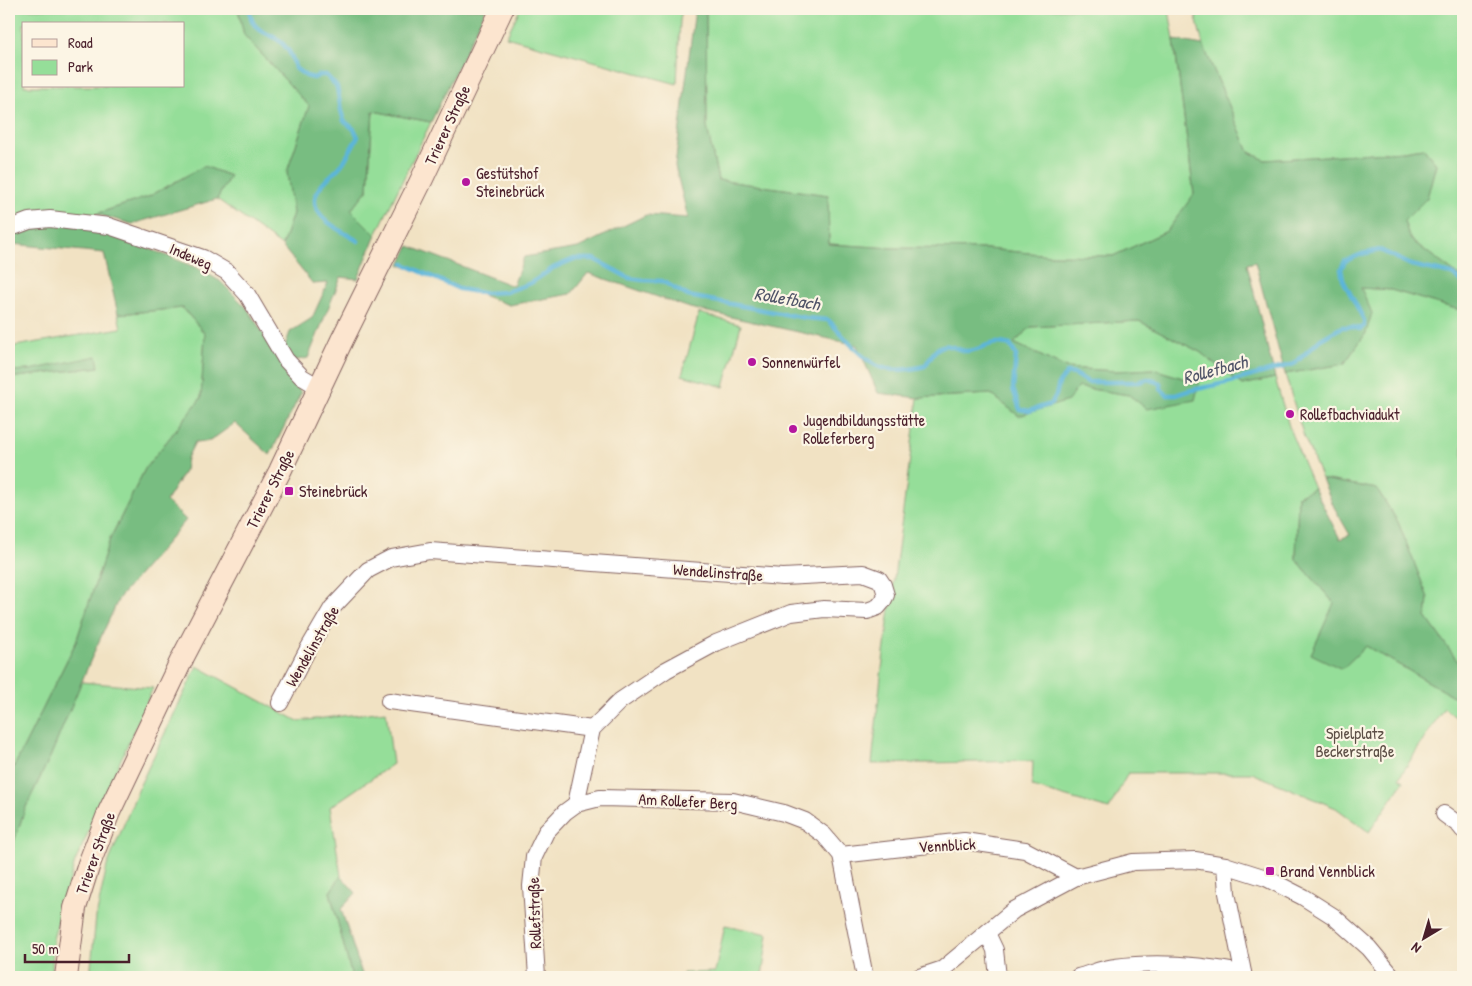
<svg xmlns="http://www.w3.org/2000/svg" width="1472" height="986" font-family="'Patrick Hand',sans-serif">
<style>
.green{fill:#95de99;stroke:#707e62;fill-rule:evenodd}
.forest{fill:#78bd81;stroke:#616e56}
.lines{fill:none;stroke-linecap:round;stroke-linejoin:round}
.stream{stroke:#5cb5d9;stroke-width:4.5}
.minor-casing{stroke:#846360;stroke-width:18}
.secondary-casing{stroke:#846360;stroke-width:24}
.minor{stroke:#fff;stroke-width:16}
.secondary{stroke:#fce5cf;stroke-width:22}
.poi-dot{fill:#b5179e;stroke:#fcf5e5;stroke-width:2}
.labels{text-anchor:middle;stroke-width:4.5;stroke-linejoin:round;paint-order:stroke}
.street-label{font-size:16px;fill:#4a1f2b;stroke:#fcf5e5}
.poi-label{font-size:16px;fill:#4a1f2b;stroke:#fcf5e5;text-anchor:start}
.park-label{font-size:16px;fill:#5d4f46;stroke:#fcf5e5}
.water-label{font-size:18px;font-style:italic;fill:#505468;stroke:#fcf5e5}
</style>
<rect width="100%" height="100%" fill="#fcf5e5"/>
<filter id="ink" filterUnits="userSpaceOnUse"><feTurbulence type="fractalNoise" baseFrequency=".02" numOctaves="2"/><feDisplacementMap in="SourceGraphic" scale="10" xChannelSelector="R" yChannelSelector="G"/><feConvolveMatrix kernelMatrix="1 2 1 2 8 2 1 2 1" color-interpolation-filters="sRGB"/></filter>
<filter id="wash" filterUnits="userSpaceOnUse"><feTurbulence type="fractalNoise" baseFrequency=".0096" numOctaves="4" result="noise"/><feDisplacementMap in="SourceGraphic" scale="20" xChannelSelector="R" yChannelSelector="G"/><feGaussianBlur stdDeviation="1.12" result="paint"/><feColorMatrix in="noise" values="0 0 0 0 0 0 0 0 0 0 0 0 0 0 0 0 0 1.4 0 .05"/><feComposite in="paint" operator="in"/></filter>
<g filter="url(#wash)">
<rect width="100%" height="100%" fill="#f1e2c3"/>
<g class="green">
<path d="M 9,9 L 238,9 L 244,35 L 309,106 L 287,172 L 293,213 L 282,246 L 217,199 L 230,176 L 204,166 L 148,197 L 96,214 L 9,215 ZM 24,24 L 184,24 L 184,86 L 24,86 Z"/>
<path d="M 520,9 L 682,9 L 680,21 L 677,84 L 506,37 Z"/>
<path d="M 706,9 L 1169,9 L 1174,40 L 1194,195 L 1167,231 L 1113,256 L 1050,255 L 987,249 L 892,248 L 829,244 L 828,195 L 718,180 L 707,127 Z"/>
<path d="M 1194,9 L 1463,9 L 1463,276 L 1459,276 L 1410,239 L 1404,221 L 1427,197 L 1436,164 L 1423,148 L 1404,151 L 1265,160 L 1249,152 L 1203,45 Z"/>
<path d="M 373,111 L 431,122 L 376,235 L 351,210 L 368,189 Z"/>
<path d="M 1360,288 L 1391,290 L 1463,311 L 1463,669 L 1426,617 L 1428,598 L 1398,522 L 1377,489 L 1322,479 L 1304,437 L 1285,374 L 1344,364 L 1366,333 Z"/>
<path d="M 183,308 L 205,334 L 201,398 L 145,469 L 110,539 L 76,642 L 9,777 L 9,378 L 99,367 L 9,371 L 9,347 L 121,328 L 118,314 Z"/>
<path d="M 699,313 L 741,325 L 724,387 L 682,375 Z"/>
<path d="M 1139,321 L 1200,352 L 1242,385 L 1275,378 L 1291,433 L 1314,488 L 1298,496 L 1296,559 L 1334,603 L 1366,646 L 1453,696 L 1463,693 L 1463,723 L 1444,708 L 1399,778 L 1404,781 L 1369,832 L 1336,808 L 1252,773 L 1128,773 L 1109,809 L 1032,787 L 1033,761 L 872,764 L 881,676 L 918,398 L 991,394 L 1019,416 L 1078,387 L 1129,395 L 1148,409 L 1199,383 L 1153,369 L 1117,371 L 1066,368 L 1014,343 L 1031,327 Z"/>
<path d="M 197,666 L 298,721 L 386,711 L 393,764 L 330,807 L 341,876 L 330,892 L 352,977 L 90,977 L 96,917 L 107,866 L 139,787 Z"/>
<path d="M 81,682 L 153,688 L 75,862 L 53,939 L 52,977 L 9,977 L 9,857 L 25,809 L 51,755 Z"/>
<path d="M 725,925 L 768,934 L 762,977 L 683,977 L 683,973 L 715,972 Z"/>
</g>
<g class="forest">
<path d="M 238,9 L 486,9 L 431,122 L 373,111 L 368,189 L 351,210 L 376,235 L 358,279 L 341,277 L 308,358 L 292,361 L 284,349 L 290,332 L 312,318 L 328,283 L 313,284 L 282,246 L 293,213 L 287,172 L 309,106 L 244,35 Z"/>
<path d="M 695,9 L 706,9 L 707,127 L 718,180 L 828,195 L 829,244 L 892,248 L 987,249 L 1050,255 L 1113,256 L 1167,231 L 1194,194 L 1174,40 L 1203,45 L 1249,152 L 1265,160 L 1404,151 L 1423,148 L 1436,164 L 1427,198 L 1404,221 L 1410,239 L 1459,276 L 1463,276 L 1463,311 L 1391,290 L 1361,288 L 1372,313 L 1366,333 L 1344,364 L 1285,374 L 1255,262 L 1247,264 L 1275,378 L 1242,385 L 1200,352 L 1139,321 L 1031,327 L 1014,343 L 1066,368 L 1117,371 L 1153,369 L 1199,383 L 1195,400 L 1147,409 L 1129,395 L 1078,387 L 1068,401 L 1019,416 L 991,394 L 918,398 L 878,393 L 857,345 L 690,308 L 588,273 L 571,294 L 509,305 L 400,265 L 409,246 L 513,286 L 524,257 L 578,248 L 646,215 L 688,218 L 675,166 Z"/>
<path d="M 204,166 L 230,176 L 217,199 L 132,224 L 96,214 L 148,197 Z"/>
<path d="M 52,221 L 108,232 L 197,268 L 220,281 L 247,308 L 301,393 L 270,455 L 235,423 L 210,441 L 195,442 L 187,458 L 185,470 L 166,501 L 186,520 L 119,598 L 94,652 L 51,755 L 25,809 L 9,857 L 9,777 L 76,642 L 110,539 L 145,469 L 201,398 L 205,334 L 183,308 L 118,314 L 104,253 L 12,244 L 9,234 Z"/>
<path d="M 97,356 L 99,367 L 9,378 L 9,371 L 30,370 Z"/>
<path d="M 1322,479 L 1377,489 L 1398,522 L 1428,598 L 1426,617 L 1463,669 L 1463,693 L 1453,696 L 1366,646 L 1342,669 L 1311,654 L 1334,603 L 1296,559 L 1298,496 L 1314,488 L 1340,539 L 1350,535 L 1334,507 Z"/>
<path d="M 341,876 L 356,893 L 341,909 L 363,977 L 352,977 L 330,892 Z"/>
</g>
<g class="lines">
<g class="stream">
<path d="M 249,9 C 250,13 251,20 254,24 C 259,32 269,34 277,39 C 287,46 293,56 295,68 L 306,76 L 314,78 L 319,75 L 326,75 L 337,87 L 341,110 L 344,121 L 354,129 L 358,137 C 352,146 348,156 342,164 C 335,173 324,180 318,190 C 304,214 341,231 358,241"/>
<path d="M 404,264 L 459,289 L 483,293 L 506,292 L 531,283 L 553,268 L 574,259 L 594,259 L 629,278 L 642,280 L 662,281 L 688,296 L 806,318 L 828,320 C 844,335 865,366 887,369 C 900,371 913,369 925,366 C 929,360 933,351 940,347 C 949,342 958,351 967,351 C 978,351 987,343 998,343 C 1002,343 1006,344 1010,345 L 1016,355 L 1013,389 L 1020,409 L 1029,411 L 1051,404 L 1056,395 L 1059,383 L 1067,373 L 1075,374 L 1088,382 L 1139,382 L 1148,379 L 1160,383 L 1161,389 L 1167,395 L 1176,395 L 1188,391 L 1230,382 L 1294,364 L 1321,339 L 1342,327 L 1352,327 L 1360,329 L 1364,326 L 1364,320 L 1343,280 L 1341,269 L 1345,261 L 1362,254 L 1380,250 L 1411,265 L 1452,274 L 1463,283"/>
</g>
</g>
</g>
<g filter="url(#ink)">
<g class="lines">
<g class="minor-casing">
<g id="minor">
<path d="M 9,224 L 16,226 L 29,221 L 50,219 L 109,226 L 203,258 L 227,272 L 247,294 L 286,360 L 302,377 L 319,387"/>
<path d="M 389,701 L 592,729"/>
<path d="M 280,703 L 308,649 L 332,608 L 368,570 L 391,558 L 430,551 L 783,577 L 863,573 L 879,579 L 883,585 L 886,595 L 883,601 L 878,607 L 867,611 L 824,609 L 791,613 L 716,643 L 666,670 L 620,701 L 592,729 L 576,804"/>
<path d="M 1444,814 L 1459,825 L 1463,830"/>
<path d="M 841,855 L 964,841 L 1025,850 L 1076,877"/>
<path d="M 1225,865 L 1227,893 L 1244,977"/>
<path d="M 987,933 L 995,950 L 998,977"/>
<path d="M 537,977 L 531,886 L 534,857 L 546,832 L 565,812 L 576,804 L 600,798 L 733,801 L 784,813 L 805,821 L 824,835 L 841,855 L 865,977"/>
<path d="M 919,977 L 943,969 L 1014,910 L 1076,877 L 1133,862 L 1195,860 L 1225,865 L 1266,878 L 1303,897 L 1333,916 L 1369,948 L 1393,977"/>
<path d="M 1078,977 C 1090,974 1103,968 1115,967 C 1158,961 1201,965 1243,973"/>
</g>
</g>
<g class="secondary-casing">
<path id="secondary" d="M 66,977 L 75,908 L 89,864 L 109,812 L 183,657 L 280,471 L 342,340 L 420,183 L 502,9"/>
</g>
<use href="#minor" class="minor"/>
<use href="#secondary" class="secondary"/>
</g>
</g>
<g class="poi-dot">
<circle cx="466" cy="182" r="5"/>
<circle cx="752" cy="362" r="5"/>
<circle cx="1290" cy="414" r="5"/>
<circle cx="793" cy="429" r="5"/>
<rect x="284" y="486" width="10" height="10" rx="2.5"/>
<rect x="1265" y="866" width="10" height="10" rx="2.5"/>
</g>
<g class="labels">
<g class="street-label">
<text transform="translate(447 125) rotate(-65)" y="6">Trierer Straße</text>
<text transform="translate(191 256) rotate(23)" y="6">Indeweg</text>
<text transform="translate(270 489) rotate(-63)" y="6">Trierer Straße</text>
<text transform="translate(718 572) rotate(4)" y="6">Wendelinstraße</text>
<text transform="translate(312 646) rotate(-60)" y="6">Wendelinstraße</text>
<text transform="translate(688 801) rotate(3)" y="6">Am Rollefer Berg</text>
<text transform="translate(947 845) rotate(-3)" y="6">Vennblick</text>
<text transform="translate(95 853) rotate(-70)" y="6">Trierer Straße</text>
<text transform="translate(534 913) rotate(-92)" y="6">Rollefstraße</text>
</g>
<g class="poi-label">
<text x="476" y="179">Gestütshof<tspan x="476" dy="18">Steinebrück</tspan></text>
<text x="762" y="368">Sonnenwürfel</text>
<text x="1300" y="420">Rollefbachviadukt</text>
<text x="803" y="426">Jugendbildungsstätte<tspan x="803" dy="18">Rolleferberg</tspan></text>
<text x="299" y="497">Steinebrück</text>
<text x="1280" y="877">Brand Vennblick</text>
</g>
<g class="park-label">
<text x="1355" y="739">Spielplatz<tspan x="1355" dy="18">Beckerstraße</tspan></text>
</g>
<g class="water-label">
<text transform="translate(787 299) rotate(10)" y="6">Rollefbach</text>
<text transform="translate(1215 370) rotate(-15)" y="6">Rollefbach</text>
</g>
</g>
<rect width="1472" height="986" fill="none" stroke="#fcf5e5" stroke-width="30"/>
<rect x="22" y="22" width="162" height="65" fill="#fcf5e5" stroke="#b59f9b"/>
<rect x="32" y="39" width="25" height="8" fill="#fce5cf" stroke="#b59f9b"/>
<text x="68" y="48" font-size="15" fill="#4a1f2b">Road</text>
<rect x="32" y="60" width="25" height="15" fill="#95de99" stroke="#b59f9b"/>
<text x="68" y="72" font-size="15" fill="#4a1f2b">Park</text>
<g transform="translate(1424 938) rotate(218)" stroke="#fcf5e5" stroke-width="4" paint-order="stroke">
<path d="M0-4L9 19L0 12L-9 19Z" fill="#4a1f2b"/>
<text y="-8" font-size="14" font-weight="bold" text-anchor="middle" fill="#4a1f2b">N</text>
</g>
<path d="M25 954v8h104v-8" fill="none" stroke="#4a1f2b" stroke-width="2.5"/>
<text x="32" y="954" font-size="15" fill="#4a1f2b" stroke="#fcf5e5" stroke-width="4" paint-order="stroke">50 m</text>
</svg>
